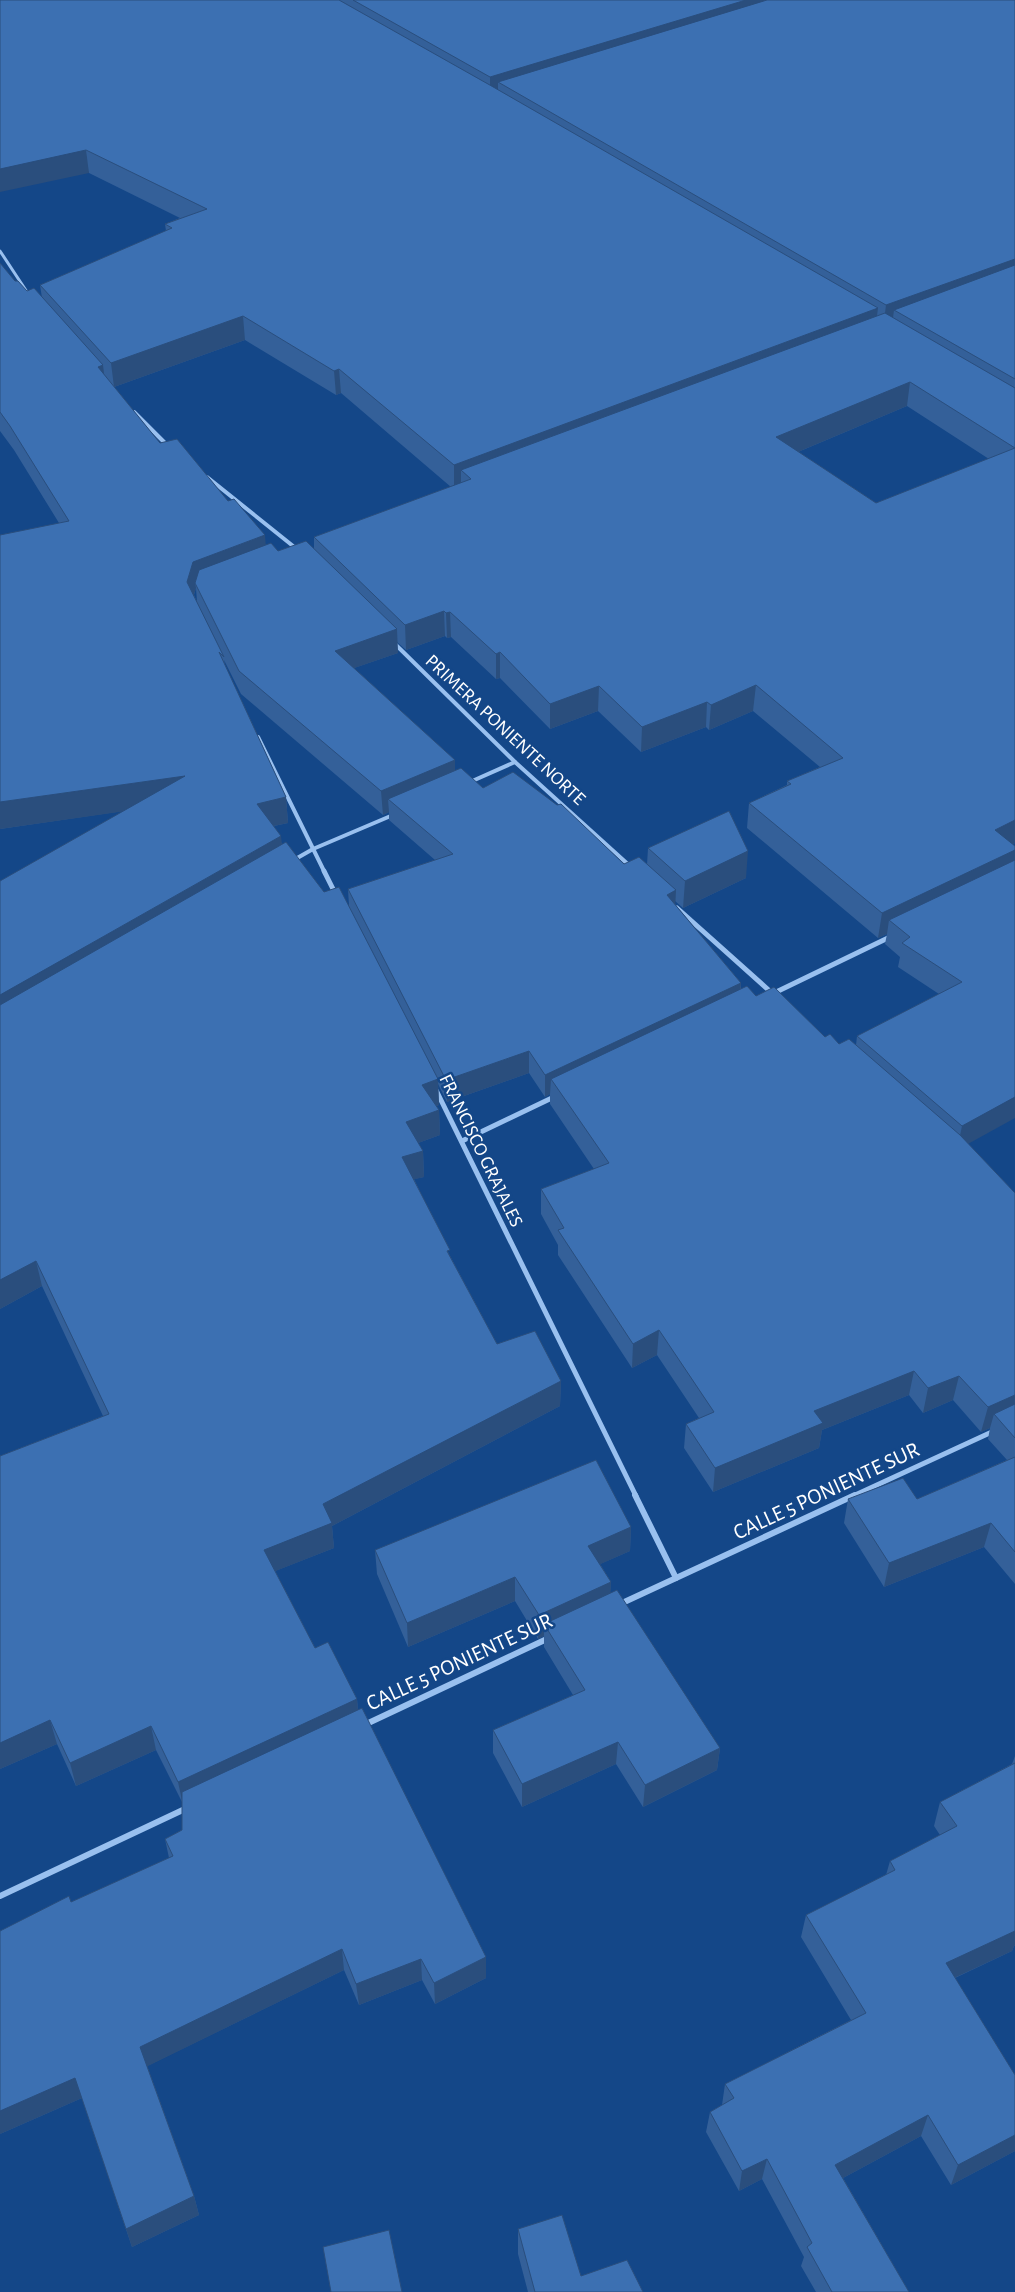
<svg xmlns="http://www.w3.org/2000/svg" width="1015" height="2292" font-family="'Alegreya Sans',sans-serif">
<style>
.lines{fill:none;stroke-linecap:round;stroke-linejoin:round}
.street-far3{stroke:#99c0ef;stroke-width:3}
.street-far2{stroke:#99c0ef;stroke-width:4}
.street-far1{stroke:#99c0ef;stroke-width:5}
.street{stroke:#99c0ef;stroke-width:6}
.wall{fill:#346099;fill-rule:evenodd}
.shaded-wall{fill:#2a4e7d}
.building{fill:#3c70b2;stroke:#2a4e7d}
.labels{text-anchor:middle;stroke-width:5;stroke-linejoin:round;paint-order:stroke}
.street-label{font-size:19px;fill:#fff;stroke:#144788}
.near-street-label{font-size:22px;fill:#fff;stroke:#144788}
</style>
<rect width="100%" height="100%" fill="#144788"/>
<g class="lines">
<path class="street-far3" d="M 0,251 L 29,295"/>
<g class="street-far2">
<path d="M 134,412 L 169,447"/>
<path d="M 207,477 L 298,550"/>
<path d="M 394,643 L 515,762 L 631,867"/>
<path d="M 258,737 L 325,873"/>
<path d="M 470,782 L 515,762"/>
<path d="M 292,861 L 313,849 L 393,815"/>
</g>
<g class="street-far1">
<path d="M 324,871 L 336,895"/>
<path d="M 677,908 L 773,994"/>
<path d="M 772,994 L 890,937"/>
<path d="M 436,1090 L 636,1496"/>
<path d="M 462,1141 L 556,1096"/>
<path d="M 853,1496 L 994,1431"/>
</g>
<g class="street">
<path d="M 635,1495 L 676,1578"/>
<path d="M 620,1604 L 855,1495"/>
<path d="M 362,1726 L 549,1638"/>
<path d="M 0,1896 L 187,1808"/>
</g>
</g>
<g class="wall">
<path d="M 0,0 L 1015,0 L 1015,843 L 1013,844 L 968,1144 L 1015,1193 L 1015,1584 L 984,1547 L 884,1587 L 844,1523 L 848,1499 L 917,1499 L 1007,1460 L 988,1439 L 990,1428 L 981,1432 L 953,1400 L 923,1413 L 909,1395 L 822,1430 L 819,1448 L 713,1492 L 684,1448 L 686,1424 L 699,1418 L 657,1355 L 632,1368 L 558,1255 L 558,1245 L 541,1214 L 541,1189 L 594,1169 L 550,1104 L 550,1094 L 545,1097 L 529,1073 L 447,1102 L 438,1084 L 439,1105 L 436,1106 L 439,1110 L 440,1135 L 418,1143 L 423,1151 L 424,1177 L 414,1179 L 450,1256 L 497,1344 L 561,1381 L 560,1406 L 332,1526 L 334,1548 L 275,1571 L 315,1648 L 357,1699 L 358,1710 L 486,1978 L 435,2004 L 422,1980 L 359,2005 L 344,1970 L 147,2066 L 194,2196 L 199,2215 L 132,2247 L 82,2098 L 0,2134 L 71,1902 L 169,1858 L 165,1839 L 182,1830 L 182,1802 L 156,1750 L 76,1786 L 57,1744 L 0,1769 L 0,1456 L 103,1416 L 42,1286 L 0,1309 L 123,811 L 0,829 L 59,523 L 14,450 L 0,431 L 0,263 L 15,281 L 27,291 L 42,298 L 40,285 L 166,231 L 165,224 L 180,218 L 89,173 ZM 245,340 L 336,395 L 341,393 L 451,487 L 314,537 L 314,550 L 278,551 L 266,545 L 228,501 L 160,443 L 114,387 ZM 907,406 L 989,459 L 876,503 L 798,452 ZM 196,588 L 197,602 L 194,595 ZM 445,636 L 447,638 L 451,637 L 496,679 L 500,678 L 550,729 L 598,711 L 641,752 L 706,727 L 709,730 L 753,711 L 820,767 L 787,781 L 787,785 L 749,803 L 747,828 L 878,938 L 887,934 L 885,944 L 900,957 L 898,967 L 939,994 L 857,1036 L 856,1045 L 839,1044 L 825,1037 L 756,996 L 741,989 L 741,983 L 675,904 L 675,901 L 683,908 L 746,878 L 648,848 L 647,865 L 624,864 L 483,788 L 455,770 L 455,760 L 354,668 L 398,653 L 397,642 L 406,650 ZM 224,660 L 241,694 L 383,815 L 389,812 L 389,820 L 435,860 L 348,889 L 349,906 L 324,892 L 282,844 L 274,826 L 288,823 L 286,797 L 225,665 Z"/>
<path d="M 631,1527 L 630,1551 L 600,1564 L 611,1582 L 610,1593 L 720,1748 L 717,1770 L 643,1807 L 616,1764 L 522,1807 L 493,1753 L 493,1730 L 573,1695 L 544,1647 L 544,1636 L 538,1639 L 515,1601 L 408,1647 L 377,1574 L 375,1550 Z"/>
<path d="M 1015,1756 L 1015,1945 L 1014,1946 L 1012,1951 L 955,1978 L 1015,2075 L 1015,2151 L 951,2185 L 921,2136 L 843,2178 L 909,2292 L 816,2292 L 801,2266 L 804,2257 L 762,2179 L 739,2191 L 706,2132 L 710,2112 L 722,2105 L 725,2084 L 851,2020 L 801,1937 L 806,1915 L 886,1875 L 890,1861 L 940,1835 L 934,1826 L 940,1802 L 1012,1764 Z"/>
<path d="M 518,2229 L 581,2276 L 643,2292 L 528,2292 L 518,2254 Z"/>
</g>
<g class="shaded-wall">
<path d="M 746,0 L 814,0 L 498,82 L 498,97 L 490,99 L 490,77 Z"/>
<path d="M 86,150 L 89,173 L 0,192 L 0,169 Z"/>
<path d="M 1015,259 L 1015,281 L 894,310 L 892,326 L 883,329 L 886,305 Z"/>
<path d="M 878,308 L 875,332 L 471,479 L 461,470 L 461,487 L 454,489 L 454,465 Z"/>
<path d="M 243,316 L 245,340 L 114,387 L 111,363 Z"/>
<path d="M 103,365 L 106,390 L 98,367 Z"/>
<path d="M 339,369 L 341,393 L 336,395 L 334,371 Z"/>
<path d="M 910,382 L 907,406 L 774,462 L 776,437 Z"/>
<path d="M 265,535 L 267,560 L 195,583 L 196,588 L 190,607 L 187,582 L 193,562 Z"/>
<path d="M 444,611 L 445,636 L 406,650 L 405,625 Z"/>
<path d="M 450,612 L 451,637 L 447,638 L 446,613 Z"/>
<path d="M 397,629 L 398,653 L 337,674 L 335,651 Z"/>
<path d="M 500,652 L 500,678 L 496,679 L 496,654 Z"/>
<path d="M 756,685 L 753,711 L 709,730 L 711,705 Z"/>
<path d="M 599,686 L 598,711 L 550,729 L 550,704 Z"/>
<path d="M 707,702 L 706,727 L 641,752 L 642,727 Z"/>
<path d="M 455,760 L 455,784 L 388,799 L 389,812 L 383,815 L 381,791 Z"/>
<path d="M 185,776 L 189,802 L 0,829 L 0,802 Z"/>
<path d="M 286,797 L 288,823 L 259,829 L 257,804 Z"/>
<path d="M 1015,820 L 1015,843 L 990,855 L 995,830 Z"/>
<path d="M 281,836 L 284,862 L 0,1024 L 0,995 Z"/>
<path d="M 1015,850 L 1015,863 L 889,920 L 887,934 L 878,938 L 882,913 Z"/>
<path d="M 748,851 L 746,878 L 683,908 L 685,881 Z"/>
<path d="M 676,890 L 675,912 L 667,895 Z"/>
<path d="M 741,983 L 739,1004 L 551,1079 L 550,1094 L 545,1097 L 545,1075 Z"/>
<path d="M 529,1051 L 529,1073 L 447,1102 L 446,1080 Z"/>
<path d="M 438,1079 L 439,1105 L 423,1110 L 422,1085 Z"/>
<path d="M 1015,1097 L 1015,1118 L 957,1150 L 962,1126 Z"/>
<path d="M 439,1110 L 440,1135 L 407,1147 L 406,1122 Z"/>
<path d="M 423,1151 L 424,1177 L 403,1182 L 402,1157 Z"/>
<path d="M 36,1261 L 42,1286 L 0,1309 L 0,1280 Z"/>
<path d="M 659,1330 L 657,1355 L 632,1368 L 633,1344 Z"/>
<path d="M 914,1371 L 909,1395 L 822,1430 L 819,1448 L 713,1492 L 715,1468 L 814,1411 Z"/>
<path d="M 959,1376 L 953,1400 L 923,1413 L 928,1388 Z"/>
<path d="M 561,1381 L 560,1406 L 332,1526 L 334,1548 L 268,1574 L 264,1550 L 323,1504 Z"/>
<path d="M 1015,1395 L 1015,1410 L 994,1414 L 990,1428 L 981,1432 L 988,1407 Z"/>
<path d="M 991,1523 L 984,1547 L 884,1587 L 889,1563 Z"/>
<path d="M 631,1527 L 630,1551 L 587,1570 L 588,1546 Z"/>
<path d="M 515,1577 L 515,1601 L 408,1647 L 407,1623 Z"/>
<path d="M 611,1582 L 610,1605 L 544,1624 L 544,1636 L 538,1639 L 539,1615 Z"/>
<path d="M 357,1699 L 359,1722 L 183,1805 L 178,1782 Z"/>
<path d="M 50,1720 L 57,1744 L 0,1769 L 0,1743 Z"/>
<path d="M 151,1726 L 156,1750 L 76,1786 L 70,1763 Z"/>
<path d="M 618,1742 L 616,1764 L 522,1807 L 522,1784 Z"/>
<path d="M 720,1748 L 717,1770 L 643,1807 L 645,1785 Z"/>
<path d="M 1015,1931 L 1015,1945 L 1014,1946 L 1012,1951 L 939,1985 L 946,1963 Z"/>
<path d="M 342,1949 L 344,1970 L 146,2067 L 140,2047 Z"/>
<path d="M 486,1957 L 486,1978 L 435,2004 L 434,1983 Z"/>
<path d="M 421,1959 L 422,1980 L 359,2005 L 356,1984 Z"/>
<path d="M 75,2078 L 82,2098 L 0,2134 L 0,2111 Z"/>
<path d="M 928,2115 L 921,2136 L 830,2185 L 835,2165 Z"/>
<path d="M 1015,2135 L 1015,2151 L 951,2185 L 958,2165 Z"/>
<path d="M 767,2159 L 762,2179 L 739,2191 L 742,2171 Z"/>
<path d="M 194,2196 L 199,2215 L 132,2247 L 126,2229 Z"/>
</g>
<g class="building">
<path d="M 0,0 L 339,0 L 488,84 L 878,308 L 454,465 L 339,369 L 334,371 L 243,316 L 111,363 L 40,285 L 172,228 L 165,224 L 207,209 L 86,150 L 0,169 Z"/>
<path d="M 353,0 L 746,0 L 490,77 Z"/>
<path d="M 767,0 L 1015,0 L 1015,259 L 886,305 L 498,82 Z"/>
<path d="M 0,263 L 15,281 L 18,281 L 27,291 L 34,288 L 103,365 L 98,367 L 160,443 L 177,439 L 228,501 L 234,499 L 265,535 L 193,562 L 187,582 L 224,657 L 219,652 L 286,797 L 257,804 L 281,836 L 0,995 L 0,881 L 185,776 L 0,802 L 0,535 L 69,521 L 10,426 L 0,412 Z"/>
<path d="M 1015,265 L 1015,379 L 894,310 Z"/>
<path d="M 885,313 L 1015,388 L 1015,448 L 910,382 L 776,437 L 876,503 L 1015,448 L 1015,820 L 995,830 L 1015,846 L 1015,850 L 882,913 L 749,803 L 791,784 L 787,781 L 843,758 L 756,685 L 711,705 L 707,702 L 642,727 L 599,686 L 550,704 L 500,652 L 496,654 L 450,612 L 446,613 L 444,611 L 405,625 L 314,537 L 471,479 L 461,470 Z"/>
<path d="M 306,541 L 397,629 L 335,651 L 455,760 L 381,791 L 239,671 L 195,583 L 199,570 L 271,543 L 278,551 Z"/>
<path d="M 461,768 L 483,788 L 513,772 L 557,805 L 561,804 L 624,864 L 639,857 L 676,890 L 667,895 L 741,983 L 545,1075 L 529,1051 L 446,1080 L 348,889 L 453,854 L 388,799 Z"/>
<path d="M 729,811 L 748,851 L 685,881 L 648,848 Z"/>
<path d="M 286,842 L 324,892 L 339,887 L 438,1079 L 422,1085 L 439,1110 L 406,1122 L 423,1151 L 402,1157 L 450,1250 L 447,1251 L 497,1344 L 535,1331 L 561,1381 L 323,1504 L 332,1523 L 264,1550 L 315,1648 L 328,1642 L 357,1699 L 178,1782 L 151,1726 L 70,1763 L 50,1720 L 0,1743 L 0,1456 L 109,1414 L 36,1261 L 0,1280 L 0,1005 Z"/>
<path d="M 1015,860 L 1015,1097 L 962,1126 L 857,1036 L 962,982 L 902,943 L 910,937 L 889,920 Z"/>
<path d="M 747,986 L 756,996 L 774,987 L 825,1037 L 830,1034 L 839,1044 L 849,1039 L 960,1135 L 1015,1193 L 1015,1395 L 988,1407 L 959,1376 L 928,1388 L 914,1371 L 814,1411 L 823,1423 L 715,1468 L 686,1424 L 714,1412 L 659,1330 L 633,1344 L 558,1230 L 564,1228 L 541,1189 L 609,1163 L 551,1079 Z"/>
<path d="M 1015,1404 L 1015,1438 L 994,1414 Z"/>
<path d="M 1015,1457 L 1015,1552 L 991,1523 L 889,1563 L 848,1499 L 903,1478 L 917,1499 Z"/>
<path d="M 596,1460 L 631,1527 L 588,1546 L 611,1582 L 539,1615 L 515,1577 L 407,1623 L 375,1550 Z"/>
<path d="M 617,1590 L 720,1748 L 645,1785 L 618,1742 L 522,1784 L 493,1730 L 585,1690 L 544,1624 Z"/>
<path d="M 362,1708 L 486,1957 L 434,1983 L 421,1959 L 356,1984 L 342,1949 L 140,2047 L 194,2196 L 126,2229 L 75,2078 L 0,2111 L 0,1931 L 69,1896 L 71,1902 L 173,1856 L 165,1839 L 182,1830 L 182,1792 Z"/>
<path d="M 1015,1763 L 1015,1931 L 946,1963 L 1015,2075 L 1015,2135 L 958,2165 L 928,2115 L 835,2165 L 909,2292 L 832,2292 L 807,2247 L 812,2243 L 767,2159 L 742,2171 L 710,2112 L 734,2098 L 725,2084 L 866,2013 L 806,1915 L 895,1870 L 890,1861 L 957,1826 L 940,1802 Z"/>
<path d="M 562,2215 L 581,2276 L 627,2260 L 643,2292 L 535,2292 L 518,2229 Z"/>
<path d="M 389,2230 L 402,2292 L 331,2292 L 323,2247 Z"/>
</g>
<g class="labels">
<g class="street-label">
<text transform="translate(506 729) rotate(43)" y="7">PRIMERA PONIENTE NORTE</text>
<text transform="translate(482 1150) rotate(64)" y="7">FRANCISCO GRAJALES</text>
</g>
<g class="near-street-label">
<text transform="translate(826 1490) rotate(-25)" y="8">CALLE 5 PONIENTE SUR</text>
<text transform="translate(459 1661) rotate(-25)" y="8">CALLE 5 PONIENTE SUR</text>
</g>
</g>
</svg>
